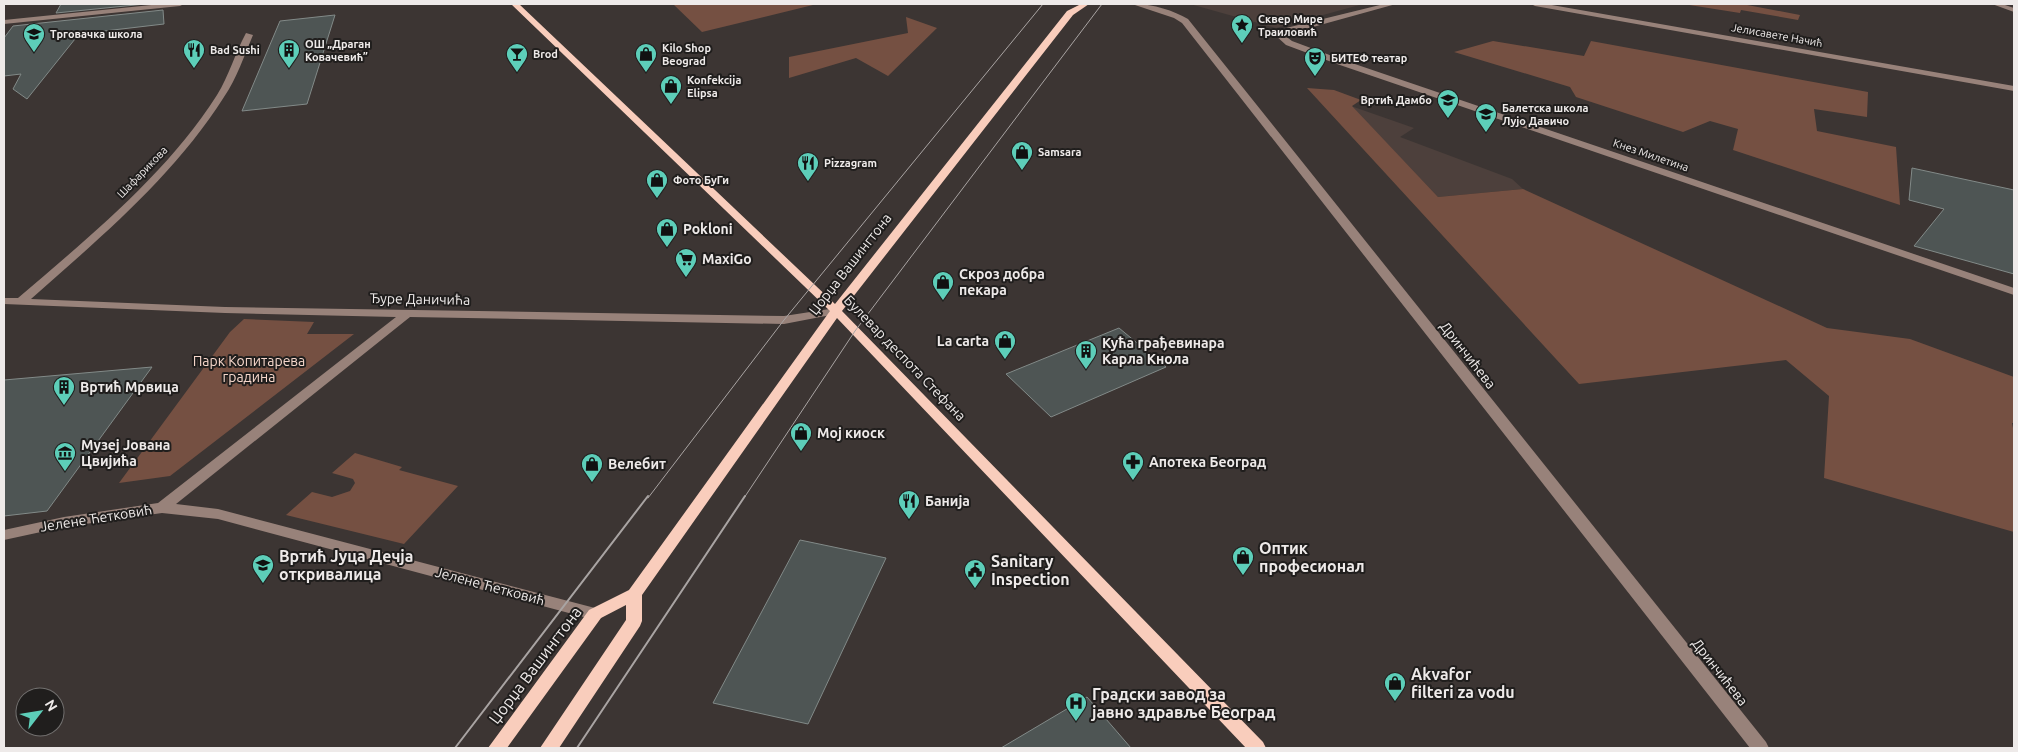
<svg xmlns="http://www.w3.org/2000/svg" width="2018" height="752" font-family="Ubuntu,sans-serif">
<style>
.built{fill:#4d403c}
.green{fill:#755042}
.building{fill:#4e5554;stroke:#828a88}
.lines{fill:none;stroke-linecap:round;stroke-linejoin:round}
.minor{fill:#98827a;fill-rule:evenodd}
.major{fill:#f9cdbc;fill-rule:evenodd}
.tram-far1{stroke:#a9a4a3;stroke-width:1}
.tram{stroke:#a9a4a3;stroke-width:2}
.labels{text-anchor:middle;stroke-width:4;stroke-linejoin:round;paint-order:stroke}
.far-poi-label{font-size:11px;font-weight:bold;fill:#eeeae9;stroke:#201e1d;text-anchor:start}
.far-street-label{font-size:11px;fill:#eeeae9;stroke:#201e1d}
.poi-label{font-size:14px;font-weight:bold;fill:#eeeae9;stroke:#201e1d;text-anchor:start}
.street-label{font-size:14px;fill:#eeeae9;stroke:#201e1d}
.park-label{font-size:14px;fill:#f5d6ca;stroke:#201e1d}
.near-poi-label{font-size:16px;font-weight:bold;fill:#eeeae9;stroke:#201e1d;text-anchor:start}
.near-street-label{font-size:16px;fill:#eeeae9;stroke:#201e1d}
</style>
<rect width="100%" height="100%" fill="#3c3533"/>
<g class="built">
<path d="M 1190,4 L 1363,4 L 1276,28 Z"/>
<path d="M 1351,106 L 1414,128 L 1400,137 L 1512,179 L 1523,189 L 1438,197 Z"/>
</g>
<g class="green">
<path d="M 673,4 L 817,4 L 702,32 Z"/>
<path d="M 1683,4 L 1742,4 L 1800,15 L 1798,20 L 1741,10 L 1740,13 Z"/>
<path d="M 906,17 L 937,28 L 888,76 L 856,58 L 789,78 L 789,57 L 908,33 Z"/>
<path d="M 1493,41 L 1584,56 L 1591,41 L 1868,92 L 1867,117 L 1814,109 L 1817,131 L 1896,147 L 1900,205 L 1733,150 L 1738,129 L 1710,121 L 1683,132 L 1576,97 L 1570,87 L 1454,52 Z"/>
<path d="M 1307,88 L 1334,90 L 1361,100 L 1352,106 L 1438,197 L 1523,189 L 1827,328 L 1910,339 L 2014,377 L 2014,423 L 2012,423 L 2014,433 L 2014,532 L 1824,478 L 1829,396 L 1786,360 L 1579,384 Z"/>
<path d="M 244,319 L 314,322 L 307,334 L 354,334 L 170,476 L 119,483 L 230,332 Z"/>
<path d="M 355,453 L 402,467 L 399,470 L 458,486 L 404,544 L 286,515 L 312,492 L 332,497 L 350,491 L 355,483 L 353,479 L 332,473 Z"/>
</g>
<g class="building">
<path d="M 61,4 L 145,4 L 56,13 Z"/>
<path d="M 163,10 L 164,24 L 79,34 L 27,99 L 13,89 L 21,74 L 4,76 L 4,38 L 13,26 Z"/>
<path d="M 335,15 L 307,104 L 242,111 L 280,21 Z"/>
<path d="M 1912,168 L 2014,190 L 2014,274 L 1914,246 L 1944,209 L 1909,200 Z"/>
<path d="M 1119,328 L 1166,367 L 1051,417 L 1006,374 Z"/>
<path d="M 152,367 L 47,511 L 4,516 L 4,380 Z"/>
<path d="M 800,540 L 886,558 L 808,724 L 713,703 Z"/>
<path d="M 1087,697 L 1131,748 L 1001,748 Z"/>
</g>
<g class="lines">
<g class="minor">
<path d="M 161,4 L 184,4 L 180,6 L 4,24 L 4,20 Z"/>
<path d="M 1132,4 C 1150,3 1173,10 1188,19 L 1766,742 L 1769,748 L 1750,748 L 1182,23 L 1174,18 Z"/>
<path d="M 1384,4 L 1396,4 L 1284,35 L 1292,41 L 1343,60 L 2014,288 L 2014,295 L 1337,64 L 1286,45 L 1275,35 L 1282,29 Z"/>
<path d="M 1531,4 L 1546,4 L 2014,86 L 2014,91 L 1535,6 Z"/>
<path d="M 1992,4 L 2002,4 L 2014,8 L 2014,12 Z"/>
<path d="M 246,33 L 253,35 C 244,56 237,78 224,97 C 174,176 101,237 31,299 L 225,307 L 784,316 L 836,308 L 842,311 L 836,314 L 784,324 L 410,317 L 176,504 L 218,509 L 595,608 L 601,610 L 603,614 L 601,618 L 595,620 L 218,519 L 162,513 L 64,527 L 4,540 L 4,530 L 64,517 L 158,503 L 396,317 L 225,313 L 4,304 L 4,298 L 18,298 C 89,237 166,175 217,95 C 229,76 235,53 246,33 Z"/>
</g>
<path class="major" d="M 511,4 L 519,4 L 835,304 L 1067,11 L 1081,4 L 1089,4 L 1073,15 L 842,311 L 1263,742 L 1266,748 L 1246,748 L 837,318 L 642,595 L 642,621 L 640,626 L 559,748 L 540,748 L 626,620 L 626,605 L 601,618 L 507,748 L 488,748 L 589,610 L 629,590 L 830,311 Z"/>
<g class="tram-far1">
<path d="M 648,498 L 784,320 L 1043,4"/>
<path d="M 744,498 L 855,331 L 1102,4"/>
</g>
<g class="tram">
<path d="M 455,748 L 648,496"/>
<path d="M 577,748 L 745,496"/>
</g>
</g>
<defs>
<g id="sight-pin" transform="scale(1.125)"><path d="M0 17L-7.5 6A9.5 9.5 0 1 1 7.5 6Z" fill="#5dceb9" stroke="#201e1d"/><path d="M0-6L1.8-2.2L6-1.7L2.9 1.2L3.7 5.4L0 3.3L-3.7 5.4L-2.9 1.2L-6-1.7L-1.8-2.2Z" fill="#111"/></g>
<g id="school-pin" transform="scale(1.125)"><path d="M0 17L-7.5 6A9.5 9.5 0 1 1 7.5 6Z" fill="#5dceb9" stroke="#201e1d"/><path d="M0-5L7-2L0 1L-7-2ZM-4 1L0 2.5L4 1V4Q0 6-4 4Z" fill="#111"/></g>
<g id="restaurant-pin" transform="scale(1.125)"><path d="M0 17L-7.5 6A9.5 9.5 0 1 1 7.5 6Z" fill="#5dceb9" stroke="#201e1d"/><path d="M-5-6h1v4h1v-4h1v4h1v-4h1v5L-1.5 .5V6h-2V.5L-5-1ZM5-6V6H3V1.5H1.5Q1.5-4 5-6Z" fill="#111"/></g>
<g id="building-pin" transform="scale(1.125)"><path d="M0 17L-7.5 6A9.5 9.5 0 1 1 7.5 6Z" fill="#5dceb9" stroke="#201e1d"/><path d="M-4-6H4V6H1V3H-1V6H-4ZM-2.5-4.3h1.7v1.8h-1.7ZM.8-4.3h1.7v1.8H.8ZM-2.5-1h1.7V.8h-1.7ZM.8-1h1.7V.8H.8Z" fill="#111"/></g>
<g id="bar-pin" transform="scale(1.125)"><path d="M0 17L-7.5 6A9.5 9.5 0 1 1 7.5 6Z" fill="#5dceb9" stroke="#201e1d"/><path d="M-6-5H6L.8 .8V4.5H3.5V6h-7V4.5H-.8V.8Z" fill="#111"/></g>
<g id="shop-pin" transform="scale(1.125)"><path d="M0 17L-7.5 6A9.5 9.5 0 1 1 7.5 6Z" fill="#5dceb9" stroke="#201e1d"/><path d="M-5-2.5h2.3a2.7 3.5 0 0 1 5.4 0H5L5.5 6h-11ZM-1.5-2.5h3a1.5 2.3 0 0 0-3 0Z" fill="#111"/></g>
<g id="theatre-pin" transform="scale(1.125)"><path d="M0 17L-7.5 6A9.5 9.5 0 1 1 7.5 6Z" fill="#5dceb9" stroke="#201e1d"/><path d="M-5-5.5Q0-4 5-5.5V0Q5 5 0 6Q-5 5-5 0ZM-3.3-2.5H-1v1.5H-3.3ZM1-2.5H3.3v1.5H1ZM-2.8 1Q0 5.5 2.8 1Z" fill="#111"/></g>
<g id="supermarket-pin" transform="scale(1.125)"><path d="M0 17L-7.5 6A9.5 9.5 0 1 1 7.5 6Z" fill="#5dceb9" stroke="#201e1d"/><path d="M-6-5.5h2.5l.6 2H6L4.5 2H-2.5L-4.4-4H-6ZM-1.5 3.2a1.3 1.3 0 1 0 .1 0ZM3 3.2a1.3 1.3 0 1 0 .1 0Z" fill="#111"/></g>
<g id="museum-pin" transform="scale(1.125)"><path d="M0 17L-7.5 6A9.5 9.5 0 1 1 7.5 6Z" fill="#5dceb9" stroke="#201e1d"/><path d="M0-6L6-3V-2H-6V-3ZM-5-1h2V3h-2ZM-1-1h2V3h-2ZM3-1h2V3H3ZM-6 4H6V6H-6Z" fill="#111"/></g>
<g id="pharmacy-pin" transform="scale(1.125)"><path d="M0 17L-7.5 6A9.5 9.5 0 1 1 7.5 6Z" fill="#5dceb9" stroke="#201e1d"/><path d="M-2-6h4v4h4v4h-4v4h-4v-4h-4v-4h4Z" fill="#111"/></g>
<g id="civic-pin" transform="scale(1.125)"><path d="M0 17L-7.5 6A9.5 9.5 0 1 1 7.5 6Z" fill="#5dceb9" stroke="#201e1d"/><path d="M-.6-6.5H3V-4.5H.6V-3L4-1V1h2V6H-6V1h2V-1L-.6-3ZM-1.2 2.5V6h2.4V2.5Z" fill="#111"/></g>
<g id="hospital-pin" transform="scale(1.125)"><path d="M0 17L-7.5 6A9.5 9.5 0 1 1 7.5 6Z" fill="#5dceb9" stroke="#201e1d"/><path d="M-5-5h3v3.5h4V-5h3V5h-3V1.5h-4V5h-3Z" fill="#111"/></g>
</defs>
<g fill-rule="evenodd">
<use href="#sight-pin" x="1242" y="25"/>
<use href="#school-pin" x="34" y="34"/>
<use href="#restaurant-pin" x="194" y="50"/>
<use href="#building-pin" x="289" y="50"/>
<use href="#bar-pin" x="517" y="54"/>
<use href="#shop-pin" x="646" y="54"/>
<use href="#theatre-pin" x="1315" y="58"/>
<use href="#shop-pin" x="671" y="86"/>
<use href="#school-pin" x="1448" y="100"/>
<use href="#school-pin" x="1486" y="114"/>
<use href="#shop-pin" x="1022" y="152"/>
<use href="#restaurant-pin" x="808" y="163"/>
<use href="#shop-pin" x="657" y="180"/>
<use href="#shop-pin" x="667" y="229"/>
<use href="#supermarket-pin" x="686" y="259"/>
<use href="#shop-pin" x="943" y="282"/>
<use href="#shop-pin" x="1005" y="341"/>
<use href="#building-pin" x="1086" y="351"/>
<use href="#building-pin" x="64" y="387"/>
<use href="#shop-pin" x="801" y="433"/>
<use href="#museum-pin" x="65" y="453"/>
<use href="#pharmacy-pin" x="1133" y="462"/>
<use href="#shop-pin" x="592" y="464"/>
<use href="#restaurant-pin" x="909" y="501"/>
<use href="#shop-pin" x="1243" y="557"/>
<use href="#school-pin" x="263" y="565"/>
<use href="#civic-pin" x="975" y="570"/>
<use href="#shop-pin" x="1395" y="683"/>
<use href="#hospital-pin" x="1076" y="703"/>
</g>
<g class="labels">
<g class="far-poi-label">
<text x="1258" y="23">Сквер Мире<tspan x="1258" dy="13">Траиловић</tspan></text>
<text x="50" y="38">Трговачка школа</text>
<text x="305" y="48">ОШ „Драган<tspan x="305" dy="13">Ковачевић”</tspan></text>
<text x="662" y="52">Kilo Shop<tspan x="662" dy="13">Beograd</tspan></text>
<text x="210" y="54">Bad Sushi</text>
<text x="533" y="58">Brod</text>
<text x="1331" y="62">БИТЕФ театар</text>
<text x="687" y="84">Konfekcija<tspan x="687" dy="13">Elipsa</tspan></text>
<text x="1432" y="104" text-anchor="end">Вртић Дамбо</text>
<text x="1502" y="112">Балетска школа<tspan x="1502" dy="13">Лујо Давичо</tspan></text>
<text x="1038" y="156">Samsara</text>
<text x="824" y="167">Pizzagram</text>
<text x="673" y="184">Фото БуГи</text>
</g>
<g class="far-street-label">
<text transform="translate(1777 35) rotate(10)" y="4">Јелисавете Начић</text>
<text transform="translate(1651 155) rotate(19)" y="4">Кнез Милетина</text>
<text transform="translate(142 172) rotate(-46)" y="4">Шафарикова</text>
</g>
<g class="poi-label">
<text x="683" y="234">Pokloni</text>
<text x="702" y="264">MaxiGo</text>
<text x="959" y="279">Скроз добра<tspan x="959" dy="16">пекара</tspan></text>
<text x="989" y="346" text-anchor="end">La carta</text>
<text x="1102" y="348">Кућа грађевинара<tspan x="1102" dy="16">Карла Кнола</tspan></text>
<text x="80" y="392">Вртић Мрвица</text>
<text x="817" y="438">Мој киоск</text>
<text x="81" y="450">Музеј Јована<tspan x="81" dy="16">Цвијића</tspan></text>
<text x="1149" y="467">Апотека Београд</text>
<text x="608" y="469">Велебит</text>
<text x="925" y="506">Банија</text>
</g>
<g class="street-label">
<text transform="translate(850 264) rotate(-52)" y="5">Џорџа Вашингтона</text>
<text transform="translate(420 299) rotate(1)" y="5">Ђуре Даничића</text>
<text transform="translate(1468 355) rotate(52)" y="5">Дринчићева</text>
<text transform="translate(905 358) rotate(46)" y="5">Булевар деспота Стефана</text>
<text transform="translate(96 518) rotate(-9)" y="5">Јелене Ћетковић</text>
<text transform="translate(490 586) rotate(15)" y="5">Јелене Ћетковић</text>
<text transform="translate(1720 672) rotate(52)" y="5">Дринчићева</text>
</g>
<g class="park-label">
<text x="249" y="366">Парк Копитарева<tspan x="249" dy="16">градина</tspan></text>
</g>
<g class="near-poi-label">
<text x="1259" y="554">Оптик<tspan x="1259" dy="18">професионал</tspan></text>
<text x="279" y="562">Вртић Јуца Дечја<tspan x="279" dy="18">откривалица</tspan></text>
<text x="991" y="567">Sanitary<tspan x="991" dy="18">Inspection</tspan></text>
<text x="1411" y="680">Akvafor<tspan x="1411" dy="18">filteri za vodu</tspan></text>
<text x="1092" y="700">Градски завод за<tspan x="1092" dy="18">јавно здравље Београд</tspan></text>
</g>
<g class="near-street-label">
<text transform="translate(535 665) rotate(-53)" y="6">Џорџа Вашингтона</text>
</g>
</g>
<rect width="2018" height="752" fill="none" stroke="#eeeae9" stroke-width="10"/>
<g transform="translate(40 712) rotate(59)"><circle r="24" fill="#201e1d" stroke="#72706f"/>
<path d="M0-4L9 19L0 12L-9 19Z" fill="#5dceb9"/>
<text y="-8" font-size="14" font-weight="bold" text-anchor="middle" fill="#eeeae9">N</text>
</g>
</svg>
